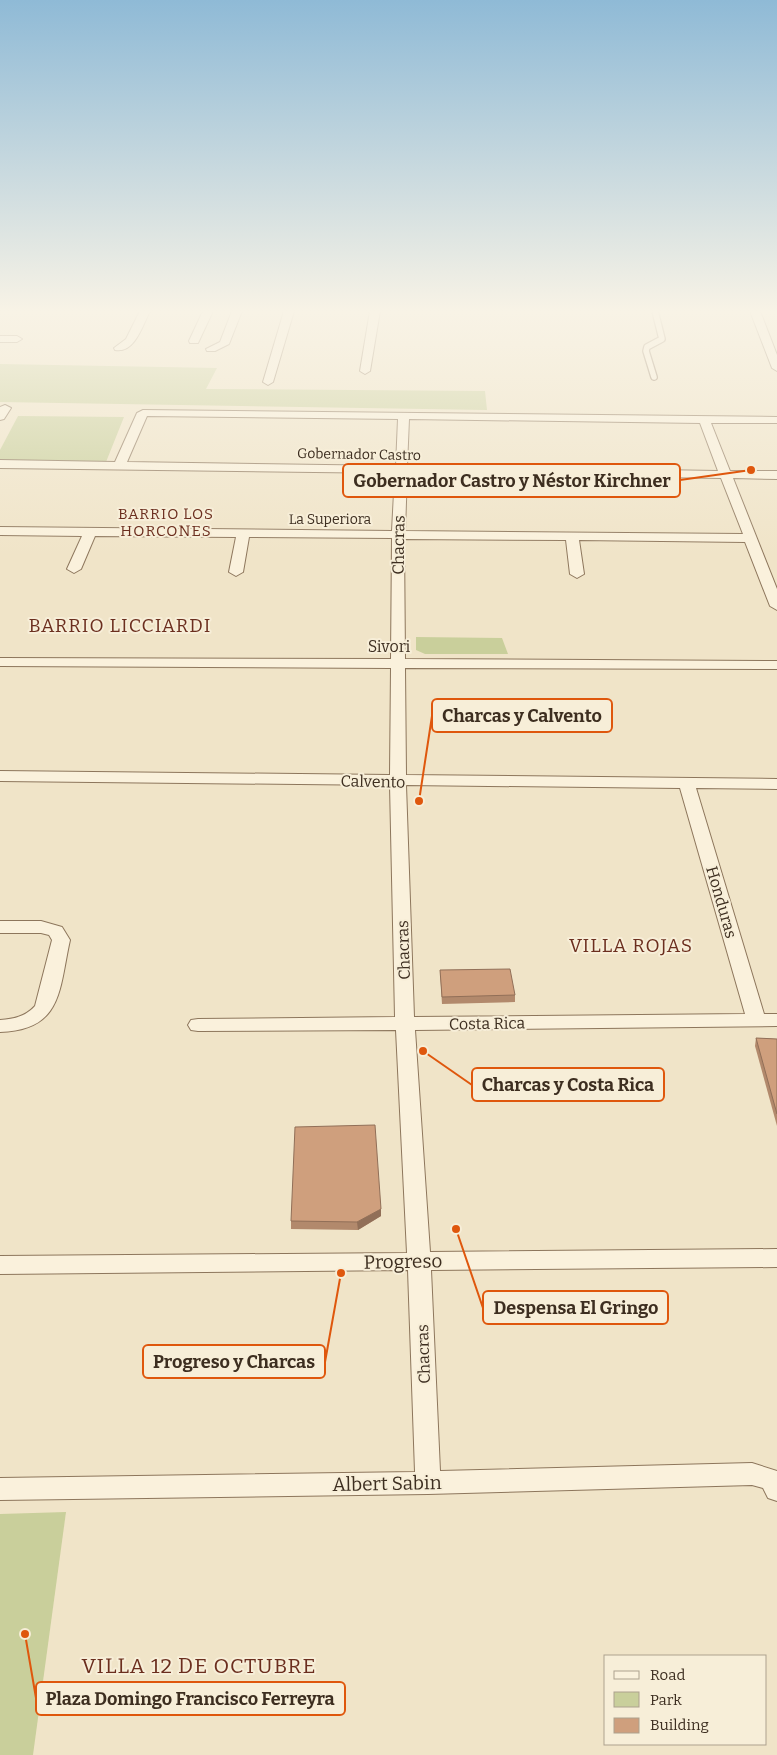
<svg xmlns="http://www.w3.org/2000/svg" width="777" height="1755" font-family="Bitter,serif">
<style>
.green{fill:#c9cf9b}
.lines{fill:none;stroke-linecap:round;stroke-linejoin:round}
.lane-casing{stroke:#8d765c;stroke-width:8}
.street-casing{stroke:#8d765c;stroke-width:2}
.lane{stroke:#faf1dc;stroke-width:5.5}
.street{fill:#faf1dc;fill-rule:evenodd}
.wall{fill:#b2896c}
.shaded-wall{fill:#916f58}
.building{fill:#cf9f7d;stroke:#916f58}
.labels{text-anchor:middle;stroke-width:4;stroke-linejoin:round;paint-order:stroke}
.far-street-label{font-size:14px;fill:#3d2e20;stroke:#f7eed8}
.far-neighbourhood-label{font-size:15px;letter-spacing:1px;fill:#6b2e1e;stroke:#f7eed8}
.street-label{font-size:16px;fill:#3d2e20;stroke:#f7eed8}
.quarter-label{font-size:19px;letter-spacing:1px;fill:#6b2e1e;stroke:#f7eed8}
.near-street-label{font-size:19px;fill:#3d2e20;stroke:#f7eed8}
.near-neighbourhood-label{font-size:21px;letter-spacing:1px;fill:#6b2e1e;stroke:#f7eed8}
.leader{fill:none;stroke:#df570d;stroke-width:2}
.callout-dot{fill:#df570d;stroke:#f7eed8;stroke-width:2}
.callout{fill:#f7eed8;stroke:#df570d;stroke-width:2}
.callout-label{font-size:18px;text-anchor:middle;font-weight:bold;fill:#3d2e20}
</style>
<rect width="100%" height="100%" fill="#f0e4c8"/>
<g class="green">
<path d="M 0,364 L 217,368 L 206,389 L 485,391 L 487,410 L 0,402 Z"/>
<path d="M 18,416 L 124,417 L 106,462 L 0,461 L 0,450 Z"/>
<path d="M 416,637 L 502,638 L 508,654 L 425,654 L 416,650 Z"/>
<path d="M 66,1512 L 33,1755 L 0,1755 L 0,1514 Z"/>
</g>
<g class="lines">
<g class="lane-casing">
<path id="lane" d="M 654,377 L 646,351 L 647,347 L 662,339 L 655,311"/>
</g>
<g class="street-casing">
<g id="street">
<path d="M 140,311 L 150,311 C 143,324 135,354 115,350 L 114,348 L 126,339 Z"/>
<path d="M 203,311 L 213,311 L 198,343 L 190,343 L 189,341 Z"/>
<path d="M 232,311 L 242,311 L 229,344 L 215,351 L 207,351 L 206,349 L 220,342 Z"/>
<path d="M 284,311 L 294,311 L 273,382 L 268,385 L 263,382 Z"/>
<path d="M 370,311 L 380,311 L 370,371 L 365,374 L 360,371 Z"/>
<path d="M 750,311 L 760,311 L 777,355 L 777,371 L 772,368 Z"/>
<path d="M 0,336 L 17,336 L 22,339 L 17,342 L 0,342 Z"/>
<path d="M 5,405 L 11,408 L 4,419 L 0,420 L 0,407 Z"/>
<path d="M 143,410 L 777,417 L 777,423 L 711,423 L 730,471 L 777,471 L 777,479 L 733,478 L 777,589 L 777,610 L 770,606 L 745,542 L 579,540 L 584,574 L 577,578 L 570,574 L 566,540 L 404,539 L 405,659 L 777,661 L 777,669 L 405,668 L 406,775 L 777,779 L 777,789 L 696,788 L 764,1014 L 777,1014 L 777,1026 L 415,1030 L 430,1252 L 777,1249 L 777,1267 L 431,1270 L 440,1471 L 752,1463 L 777,1471 L 777,1501 L 768,1498 L 763,1488 L 752,1485 L 428,1494 L 0,1500 L 0,1478 L 415,1472 L 408,1270 L 0,1274 L 0,1256 L 407,1253 L 396,1030 L 198,1031 L 191,1030 L 188,1025 L 191,1020 L 198,1019 L 395,1017 L 390,785 L 0,781 L 0,771 L 390,775 L 391,668 L 0,666 L 0,658 L 391,659 L 392,538 L 249,537 L 243,572 L 236,576 L 229,572 L 236,537 L 95,536 L 81,569 L 74,573 L 67,569 L 82,536 L 0,535 L 0,527 L 392,531 L 395,473 L 0,468 L 0,460 L 115,462 L 137,413 ZM 147,416 L 398,419 L 396,466 L 127,462 ZM 409,419 L 700,423 L 718,471 L 407,466 ZM 407,473 L 721,478 L 743,534 L 405,531 ZM 406,785 L 680,788 L 745,1014 L 414,1017 Z"/>
<path d="M 0,921 L 41,921 L 62,927 L 70,940 C 59,989 63,1030 0,1032 L 0,1020 C 13,1019 25,1017 35,1006 L 52,940 L 49,935 L 41,933 L 0,933 Z"/>
</g>
</g>
<use href="#lane" class="lane"/>
<use href="#street" class="street"/>
</g>
<g class="wall">
<path d="M 440,970 L 515,995 L 515,1002 L 442,1004 Z"/>
<path d="M 756,1038 L 777,1039 L 777,1126 L 755,1046 Z"/>
<path d="M 381,1209 L 381,1216 L 358,1230 L 291,1229 L 291,1221 Z"/>
</g>
<path class="shaded-wall" d="M 381,1209 L 381,1216 L 358,1230 L 357,1222 Z"/>
<g class="building">
<path d="M 510,969 L 515,995 L 442,997 L 440,970 Z"/>
<path d="M 756,1038 L 777,1039 L 777,1114 Z"/>
<path d="M 375,1125 L 381,1209 L 357,1222 L 291,1221 L 295,1127 Z"/>
</g>
<linearGradient id="sky" x2="0" y2="1"><stop stop-color="#8fbad6"/><stop offset="0.56" stop-color="#f8f3e6"/><stop offset="1" stop-color="#f8f3e6" stop-opacity="0"/></linearGradient>
<rect width="777" height="556" fill="url(#sky)"/>
<g class="labels">
<g class="far-street-label">
<text transform="translate(359 454) rotate(1)" y="5">Gobernador Castro</text>
<text x="330" y="524">La Superiora</text>
</g>
<g class="far-neighbourhood-label">
<text x="166" y="519">BARRIO LOS<tspan x="166" dy="17">HORCONES</tspan></text>
</g>
<g class="street-label">
<text transform="translate(398 545) rotate(-89)" y="6">Chacras</text>
<text x="389" y="652">Sivori</text>
<text transform="translate(373 781) rotate(1)" y="6">Calvento</text>
<text transform="translate(722 902) rotate(74)" y="6">Honduras</text>
<text transform="translate(403 950) rotate(-92)" y="6">Chacras</text>
<text transform="translate(487 1023) rotate(-1)" y="6">Costa Rica</text>
<text transform="translate(423 1354) rotate(-92)" y="6">Chacras</text>
</g>
<g class="quarter-label">
<text x="120" y="632">BARRIO LICCIARDI</text>
<text x="631" y="952">VILLA ROJAS</text>
</g>
<g class="near-street-label">
<text transform="translate(403 1261) rotate(-1)" y="7">Progreso</text>
<text transform="translate(387 1483) rotate(-1)" y="7">Albert Sabin</text>
</g>
<g class="near-neighbourhood-label">
<text x="199" y="1673">VILLA 12 DE OCTUBRE</text>
</g>
</g>
<path class="leader" d="M751 470L680 480M419 801L432 716M423 1051L472 1085M456 1229L483 1308M341 1273L325 1362M25 1634L36 1698"/>
<g class="callout-dot">
<circle cx="751" cy="470" r="5"/>
<circle cx="419" cy="801" r="5"/>
<circle cx="423" cy="1051" r="5"/>
<circle cx="456" cy="1229" r="5"/>
<circle cx="341" cy="1273" r="5"/>
<circle cx="25" cy="1634" r="5"/>
</g>
<g class="callout">
<rect x="343" y="464" width="337" height="33" rx="5"/>
<rect x="432" y="699" width="180" height="33" rx="5"/>
<rect x="472" y="1068" width="192" height="33" rx="5"/>
<rect x="483" y="1291" width="185" height="33" rx="5"/>
<rect x="143" y="1345" width="182" height="33" rx="5"/>
<rect x="36" y="1682" width="309" height="33" rx="5"/>
</g>
<g class="callout-label">
<text x="512" y="487">Gobernador Castro y Néstor Kirchner</text>
<text x="522" y="722">Charcas y Calvento</text>
<text x="568" y="1091">Charcas y Costa Rica</text>
<text x="576" y="1314">Despensa El Gringo</text>
<text x="234" y="1368">Progreso y Charcas</text>
<text x="190" y="1705">Plaza Domingo Francisco Ferreyra</text>
</g>
<rect x="604" y="1655" width="162" height="90" fill="#f7eed8" stroke="#ada18e"/>
<rect x="614" y="1671" width="25" height="8" fill="#faf1dc" stroke="#ada18e"/>
<text x="650" y="1680" font-size="15" fill="#3d2e20">Road</text>
<rect x="614" y="1692" width="25" height="15" fill="#c9cf9b" stroke="#ada18e"/>
<text x="650" y="1705" font-size="15" fill="#3d2e20">Park</text>
<rect x="614" y="1718" width="25" height="15" fill="#cf9f7d" stroke="#ada18e"/>
<text x="650" y="1730" font-size="15" fill="#3d2e20">Building</text>
</svg>
